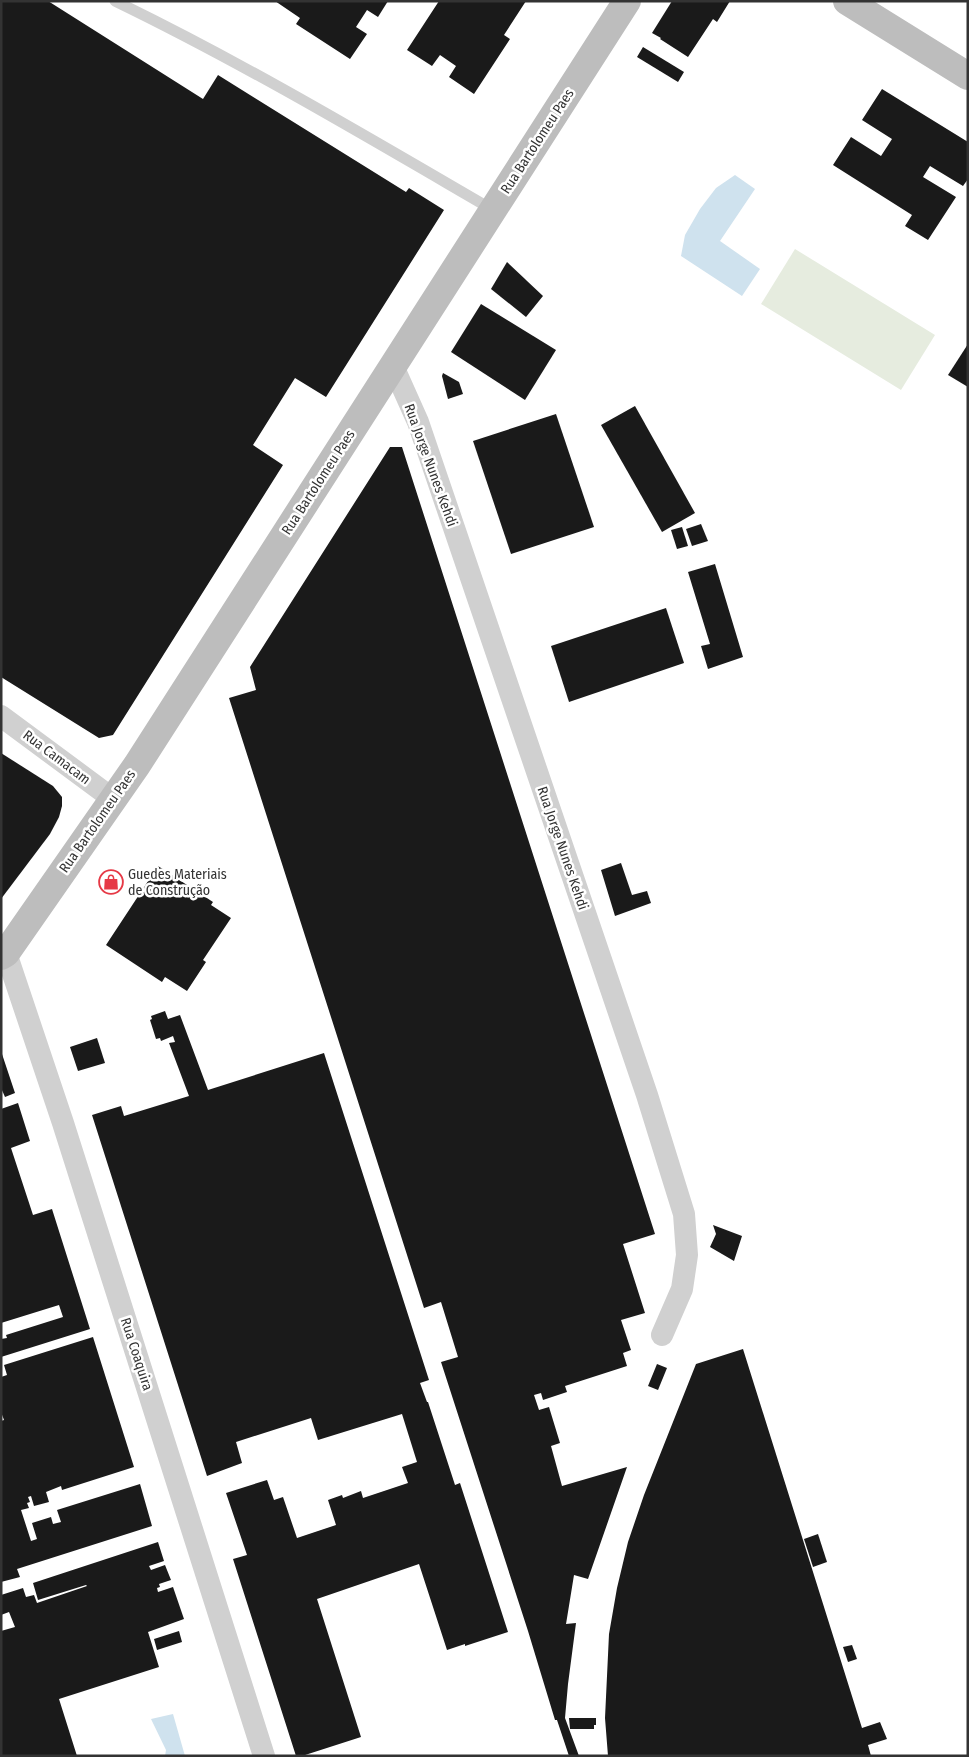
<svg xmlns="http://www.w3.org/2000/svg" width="969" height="1757" font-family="'Fira Sans Condensed',sans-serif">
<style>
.green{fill:#e6ecdf}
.water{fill:#cfe2ee}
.building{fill:#1a1a1a}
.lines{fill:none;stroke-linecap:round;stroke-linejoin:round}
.lane{stroke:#d0d0d0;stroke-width:11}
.street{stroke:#d0d0d0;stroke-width:22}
.secondary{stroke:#bdbdbd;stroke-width:28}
.labels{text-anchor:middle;stroke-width:5;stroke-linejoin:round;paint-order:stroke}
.street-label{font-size:14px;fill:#333;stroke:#fff}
.poi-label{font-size:14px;fill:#333;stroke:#fff;text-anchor:start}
</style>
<rect width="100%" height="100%" fill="#fff"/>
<path class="green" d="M 795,249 L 935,335 L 901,390 L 761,304 Z"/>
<g class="water">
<path d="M 735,175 L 755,189 L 720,241 L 760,269 L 742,296 L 681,256 L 685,235 L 700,209 L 716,188 Z"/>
<path d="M 173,1714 L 185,1756 L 165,1756 L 166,1750 L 151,1719 Z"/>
</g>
<g class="building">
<path d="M 1,1 L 48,1 L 203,99 L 218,75 L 406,192 L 409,188 L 444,210 L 326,397 L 295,378 L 253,445 L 283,465 L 113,735 L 99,738 L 1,677 Z"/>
<path d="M 275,1 L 388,1 L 378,17 L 367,10 L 356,27 L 367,34 L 350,59 L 296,24 L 300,18 Z"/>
<path d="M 439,1 L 526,1 L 504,35 L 510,39 L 474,94 L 449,77 L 456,66 L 440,55 L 432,66 L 407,50 Z"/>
<path d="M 672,1 L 730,1 L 717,22 L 713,19 L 688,57 L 660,39 L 661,38 L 652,33 Z"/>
<path d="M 643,47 L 684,72 L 678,82 L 637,57 Z"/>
<path d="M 882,89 L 968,142 L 968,179 L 963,186 L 930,166 L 923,177 L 956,197 L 928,240 L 905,226 L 912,215 L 833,165 L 851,137 L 881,156 L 892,139 L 862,120 Z"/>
<path d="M 507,262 L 543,296 L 526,317 L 491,289 Z"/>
<path d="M 481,304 L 556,350 L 525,400 L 451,352 Z"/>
<path d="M 968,344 L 968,387 L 948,375 Z"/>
<path d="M 443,373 L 459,382 L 463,394 L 448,399 L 442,376 Z"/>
<path d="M 635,406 L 695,513 L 662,532 L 601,425 Z"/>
<path d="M 556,414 L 594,527 L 511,554 L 473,441 Z"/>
<path d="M 390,447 L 402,447 L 655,1234 L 623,1244 L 645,1313 L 621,1320 L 631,1350 L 623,1353 L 627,1366 L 565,1386 L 567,1392 L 543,1400 L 541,1393 L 534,1395 L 539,1410 L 549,1407 L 560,1443 L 551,1446 L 562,1486 L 627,1467 L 588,1579 L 574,1575 L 567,1618 L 566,1624 L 576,1623 L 568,1684 L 565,1718 L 579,1756 L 569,1756 L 557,1720 L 555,1720 L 528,1631 L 441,1362 L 458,1357 L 441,1302 L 424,1308 L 229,698 L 256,690 L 250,667 Z"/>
<path d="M 701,524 L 708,541 L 692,546 L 686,529 Z"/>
<path d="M 682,527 L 688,546 L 677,549 L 671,530 Z"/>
<path d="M 715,564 L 743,657 L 708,669 L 701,646 L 710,644 L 688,572 Z"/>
<path d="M 666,608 L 684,663 L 569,702 L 551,646 Z"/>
<path d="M 1,753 L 53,786 L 62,797 L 62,806 L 59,817 L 50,834 L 1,899 Z"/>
<path d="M 621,863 L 632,895 L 647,891 L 651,903 L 615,916 L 601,870 Z"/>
<path d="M 158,866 L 213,902 L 211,905 L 231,918 L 203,960 L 206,962 L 187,991 L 165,977 L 162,982 L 106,945 Z"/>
<path d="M 165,1011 L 168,1019 L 180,1015 L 208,1090 L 324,1053 L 429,1380 L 420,1383 L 427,1402 L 428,1402 L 455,1485 L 460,1483 L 508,1632 L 465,1646 L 465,1644 L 447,1650 L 419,1564 L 317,1599 L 361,1737 L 302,1756 L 296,1756 L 233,1559 L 247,1555 L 226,1493 L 267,1480 L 274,1500 L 283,1497 L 297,1538 L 336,1525 L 328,1500 L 342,1495 L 343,1498 L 361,1491 L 363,1498 L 408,1483 L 402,1467 L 417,1462 L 402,1414 L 318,1440 L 311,1418 L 236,1442 L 242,1463 L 207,1476 L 92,1115 L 121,1106 L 124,1116 L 189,1096 L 169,1043 L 175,1042 L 173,1036 L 161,1041 L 160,1038 L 156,1039 L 150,1020 L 152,1019 L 151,1016 Z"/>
<path d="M 97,1038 L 105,1063 L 78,1071 L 70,1047 Z"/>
<path d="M 1,1051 L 15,1093 L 5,1097 L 1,1088 Z"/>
<path d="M 18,1103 L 30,1141 L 11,1148 L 33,1215 L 52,1209 L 90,1329 L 1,1357 L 1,1339 L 7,1338 L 6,1335 L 63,1317 L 59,1305 L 1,1323 L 1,1109 Z"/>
<path d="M 713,1225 L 742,1236 L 734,1261 L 710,1247 L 716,1234 Z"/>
<path d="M 93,1337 L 134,1467 L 62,1490 L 61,1486 L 46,1492 L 49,1502 L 34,1506 L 31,1496 L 28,1497 L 30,1502 L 27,1503 L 29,1508 L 21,1510 L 31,1541 L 37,1539 L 32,1523 L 51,1517 L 53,1524 L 61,1522 L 57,1510 L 140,1484 L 152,1526 L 17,1569 L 20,1577 L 1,1582 L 1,1421 L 4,1420 L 1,1412 L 1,1377 L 7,1375 L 4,1365 Z"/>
<path d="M 743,1349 L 862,1728 L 880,1722 L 887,1739 L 868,1745 L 871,1756 L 608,1756 L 605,1718 L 609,1634 L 617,1588 L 628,1542 L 644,1495 L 696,1364 Z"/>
<path d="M 657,1364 L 667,1368 L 658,1390 L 648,1386 Z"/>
<path d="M 818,1534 L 827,1562 L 813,1567 L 804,1539 Z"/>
<path d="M 158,1542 L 164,1561 L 149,1566 L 151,1570 L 165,1565 L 171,1580 L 159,1584 L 160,1587 L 157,1588 L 158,1592 L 173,1587 L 184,1619 L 148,1632 L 159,1667 L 59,1699 L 77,1756 L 1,1756 L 1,1631 L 15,1627 L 9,1612 L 1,1615 L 1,1595 L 23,1588 L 26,1597 L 34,1595 L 37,1603 L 87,1586 L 86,1585 L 38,1600 L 33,1583 Z"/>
<path d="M 179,1631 L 182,1642 L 157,1650 L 154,1639 Z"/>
<path d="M 852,1645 L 857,1659 L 848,1662 L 843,1647 Z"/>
<path d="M 569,1718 L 596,1718 L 596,1725 L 594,1725 L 594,1729 L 570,1729 Z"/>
</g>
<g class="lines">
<path class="lane" d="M 115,1 C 245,64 369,138 493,210"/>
<g class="street">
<path d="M 393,366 L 418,422 L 647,1095 L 684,1214 L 687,1255 L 682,1289 L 662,1335"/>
<path d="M 1,716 L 113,799"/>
<path d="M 6,953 L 63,1123 L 264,1756"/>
</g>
<g class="secondary">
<path d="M 847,1 L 968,76"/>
<path d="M 1,956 L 6,953 L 137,765 L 627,1"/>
</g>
</g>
<defs>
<g id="shop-ring" transform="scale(1.25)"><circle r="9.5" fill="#fff" stroke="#e63946" stroke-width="1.5"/><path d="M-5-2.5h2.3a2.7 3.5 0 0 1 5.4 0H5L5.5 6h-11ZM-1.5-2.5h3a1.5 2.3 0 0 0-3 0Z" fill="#e63946"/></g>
</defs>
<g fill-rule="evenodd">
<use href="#shop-ring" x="111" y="882"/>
</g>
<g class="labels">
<g class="street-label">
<text transform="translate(537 141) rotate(-57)" y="5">Rua Bartolomeu Paes</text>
<text transform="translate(431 465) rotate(70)" y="5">Rua Jorge Nunes Kehdi</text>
<text transform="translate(318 482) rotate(-57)" y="5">Rua Bartolomeu Paes</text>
<text transform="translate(57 757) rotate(37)" y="5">Rua Camacam</text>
<text transform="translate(97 821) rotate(-55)" y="5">Rua Bartolomeu Paes</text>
<text transform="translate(563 848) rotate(71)" y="5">Rua Jorge Nunes Kehdi</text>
<text transform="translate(137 1354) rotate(72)" y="5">Rua Coaquira</text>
</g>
<g class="poi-label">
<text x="128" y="879">Guedes Materiais<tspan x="128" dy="16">de Construção</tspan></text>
</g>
</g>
<rect width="969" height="1757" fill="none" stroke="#333333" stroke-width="5"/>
</svg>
